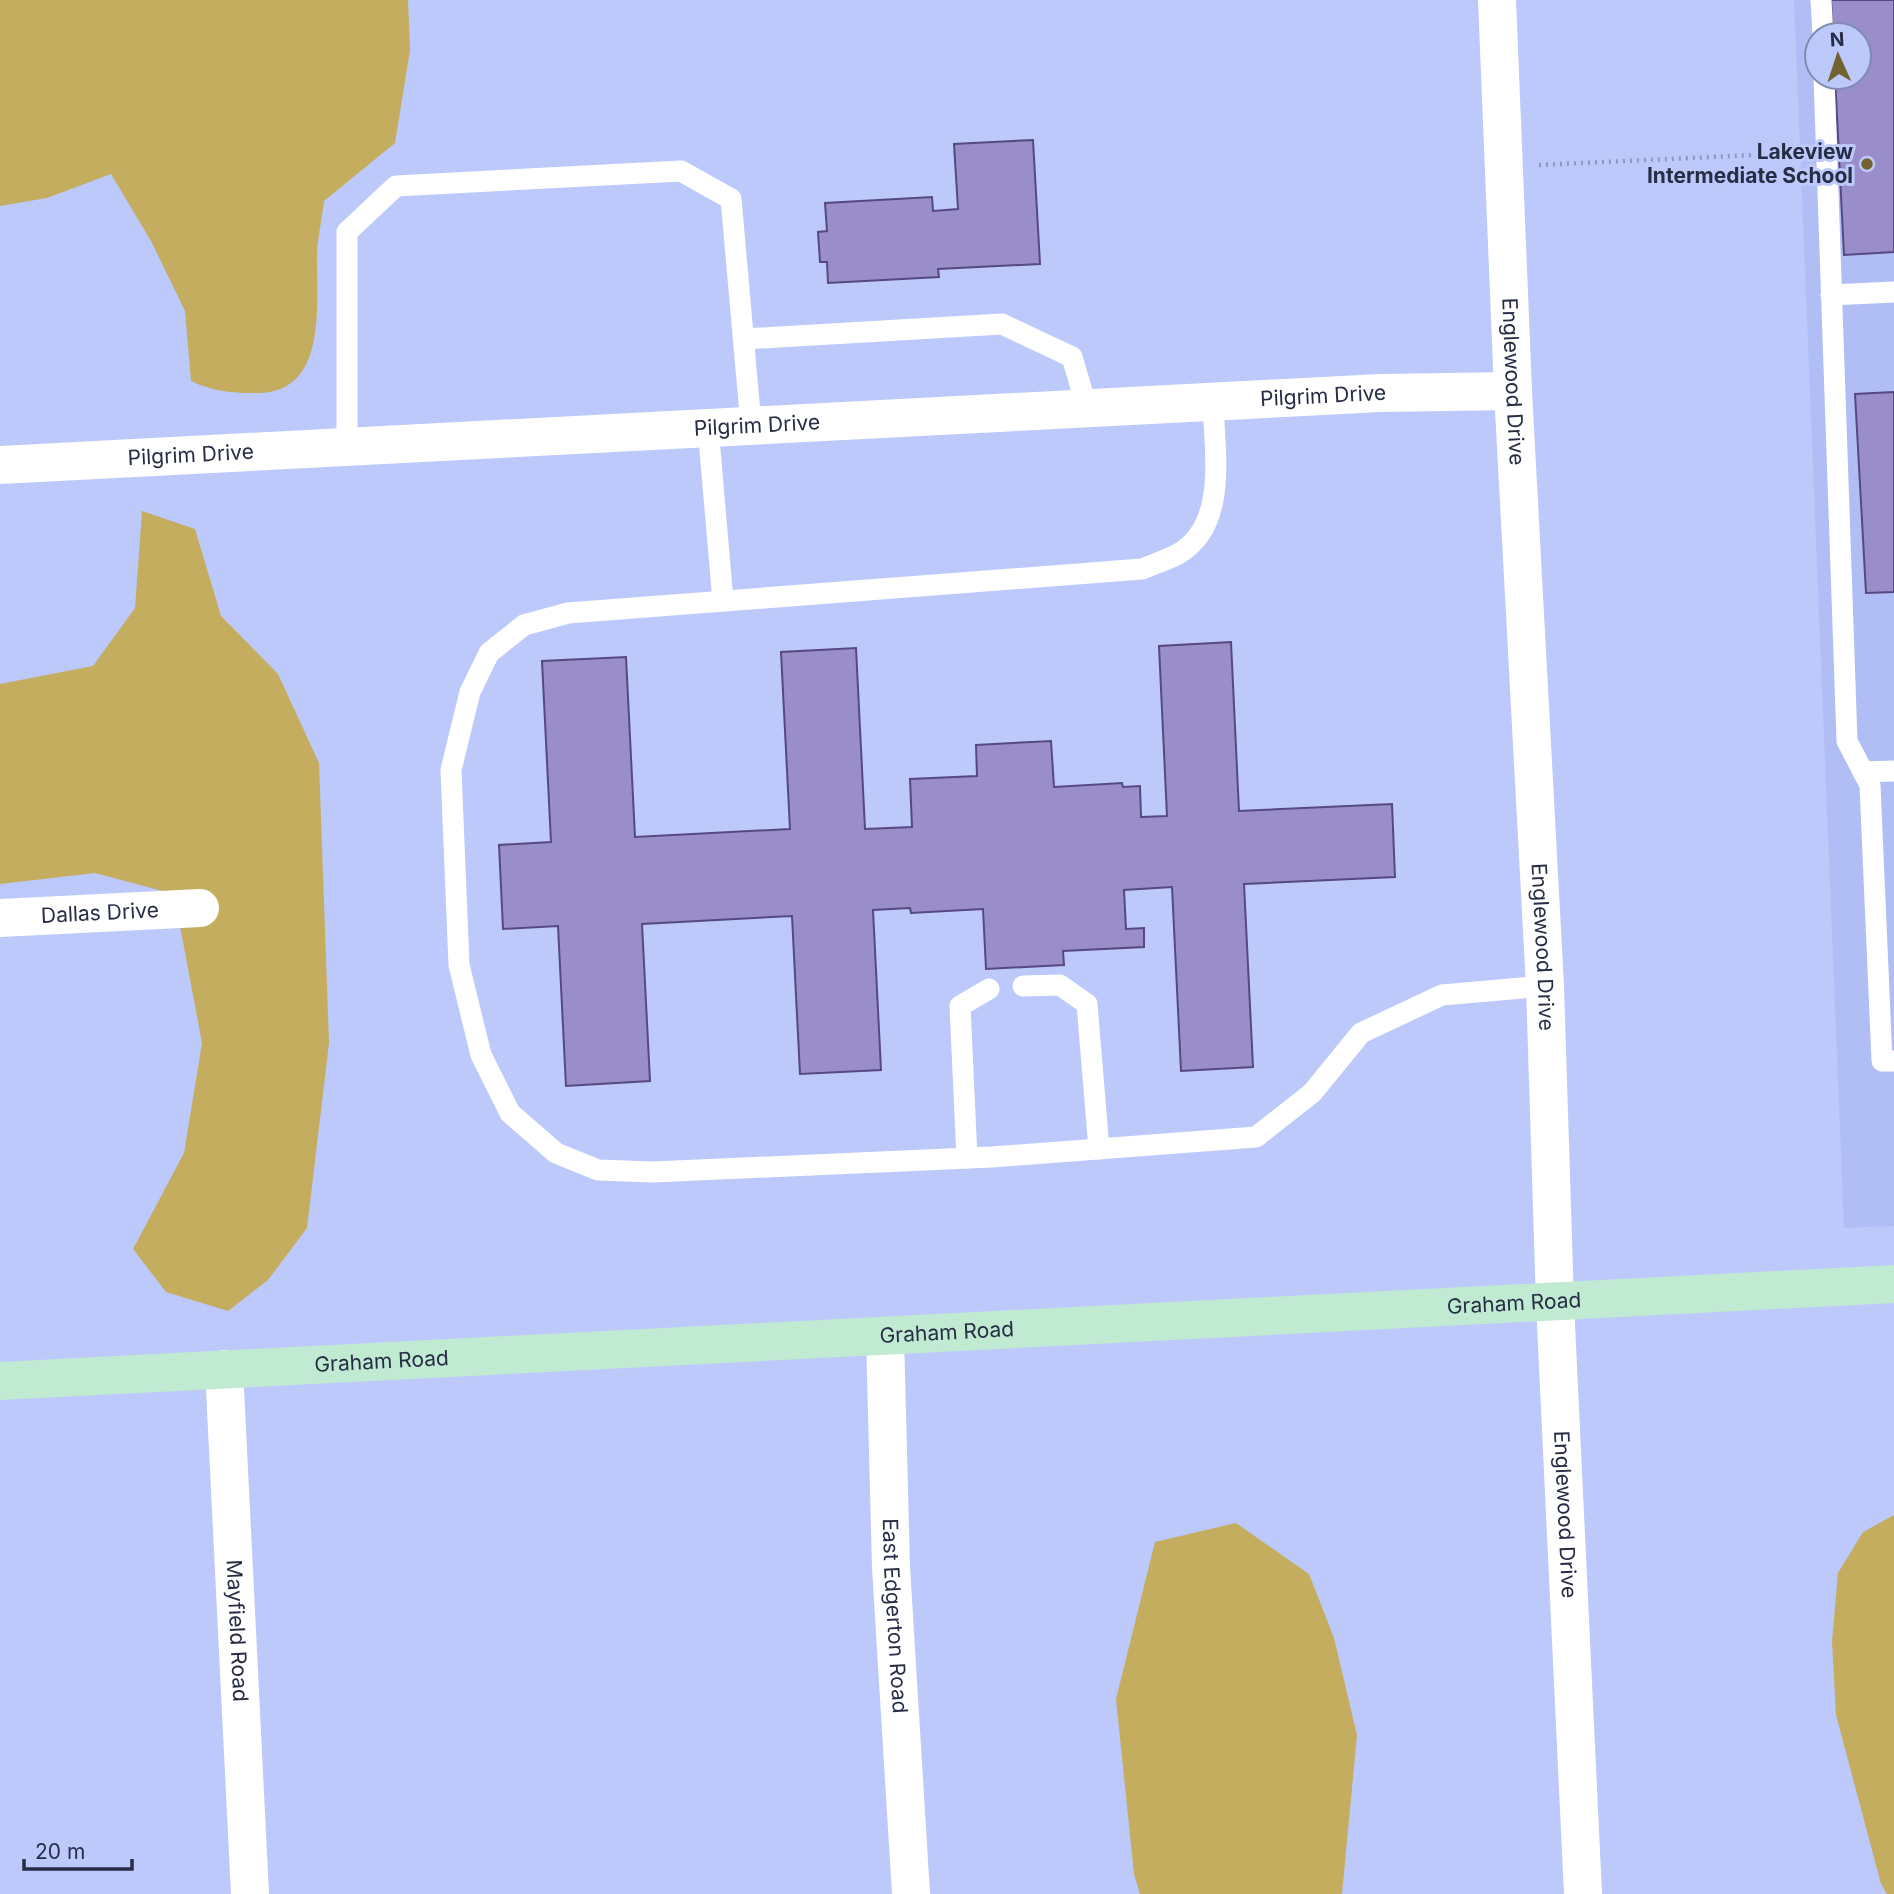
<svg xmlns="http://www.w3.org/2000/svg" width="1894" height="1894" font-family="Inter,sans-serif">
<style>
.built{fill:#b0bef5;fill-rule:evenodd}
.green{fill:#c4ad5e}
.building{fill:#9a8eca;stroke:#574980;stroke-width:2}
.lines{fill:none;stroke-linecap:round;stroke-linejoin:round}
.path{stroke:#8e98c2;stroke-width:4.5;stroke-dasharray:2 5;stroke-linecap:butt}
.lane{stroke:#fff;stroke-width:21}
.street{stroke:#fff;stroke-width:38}
.secondary{stroke:#c1ead3;stroke-width:38}
.poi-dot{fill:#726330;stroke:#bcc9fa;stroke-width:2.5}
.labels{text-anchor:middle;stroke-width:6;stroke-linejoin:round;paint-order:stroke}
.poi-label{font-size:21px;font-weight:bold;fill:#272d45;stroke:#bcc9fa;text-anchor:end}
.street-label{font-size:21px;fill:#272d45;stroke:#bcc9fa}
</style>
<rect width="100%" height="100%" fill="#bcc9fa"/>
<path class="built" d="M 1794,0 L 1894,0 L 1894,1226 L 1844,1228 ZM 1817,35 L 1859,35 L 1859,77 L 1817,77 Z"/>
<g class="green">
<path d="M 0,0 L 408,0 L 410,50 L 395,143 L 324,201 C 322,218 318,236 317,254 C 316,306 329,396 253,393 C 230,393 212,391 191,381 L 185,311 L 151,241 L 111,174 L 47,198 L 0,206 Z"/>
<path d="M 142,511 L 195,529 L 221,616 L 278,674 L 319,763 L 329,1043 L 307,1228 L 268,1280 L 228,1311 L 166,1292 L 133,1249 L 184,1153 L 202,1043 L 174,894 L 95,873 L 0,884 L 0,684 L 93,666 L 135,608 Z"/>
<path d="M 1894,1515 L 1894,1894 L 1887,1894 L 1881,1884 L 1836,1715 L 1832,1641 L 1838,1573 L 1863,1532 Z"/>
<path d="M 1236,1523 L 1309,1574 L 1334,1638 L 1357,1735 L 1342,1894 L 1140,1894 L 1134,1874 L 1116,1699 L 1155,1542 Z"/>
</g>
<g class="building">
<path d="M 1831,0 L 1894,0 L 1894,252 L 1844,255 L 1835,77 L 1859,77 L 1859,35 L 1833,35 Z"/>
<path d="M 1033,140 L 1040,264 L 938,269 L 939,277 L 828,283 L 827,262 L 820,262 L 818,232 L 827,231 L 825,203 L 932,197 L 933,211 L 958,209 L 954,144 Z"/>
<path d="M 1894,392 L 1894,592 L 1866,593 L 1855,394 Z"/>
<path d="M 1231,642 L 1239,811 L 1392,804 L 1395,877 L 1244,884 L 1253,1067 L 1181,1071 L 1172,887 L 1124,890 L 1126,929 L 1144,928 L 1144,947 L 1063,951 L 1064,965 L 986,969 L 983,909 L 911,913 L 910,908 L 873,910 L 881,1070 L 800,1074 L 792,916 L 642,924 L 650,1081 L 566,1086 L 558,926 L 503,929 L 499,845 L 551,842 L 542,661 L 626,657 L 635,837 L 790,829 L 781,652 L 856,648 L 865,829 L 912,827 L 910,779 L 977,776 L 976,745 L 1051,741 L 1054,787 L 1122,783 L 1123,787 L 1140,786 L 1141,817 L 1167,816 L 1159,646 Z"/>
</g>
<g class="lines">
<path class="path" d="M 1539,165 L 1797,153 L 1797,155"/>
<g class="lane">
<path d="M 1821,0 L 1823,35"/>
<path d="M 1824,77 L 1847,741 L 1870,785 L 1882,1061 L 1894,1061"/>
<path d="M 1831,295 L 1894,292"/>
<path d="M 744,339 L 1002,324 L 1072,357 L 1087,408"/>
<path d="M 1213,401 C 1214,450 1229,525 1178,554 C 1167,560 1154,564 1142,569 L 568,613 L 524,625 L 489,653 L 470,692 L 451,770 L 459,965 L 481,1055 L 510,1113 L 556,1153 L 598,1170 L 653,1172 L 992,1157 L 1256,1137 L 1312,1093 L 1361,1033 L 1442,995 L 1545,986"/>
<path d="M 708,427 L 723,601"/>
<path d="M 347,446 L 347,232 L 396,186 L 681,171 L 731,199 L 751,425"/>
<path d="M 1863,772 L 1894,771"/>
<path d="M 1023,986 L 1060,985 L 1087,1004 L 1099,1149"/>
<path d="M 967,1158 L 960,1006 L 989,989"/>
</g>
<g class="street">
<path id="s1" d="M 1497,0 L 1513,391 L 1545,986 L 1555,1303 L 1583,1894"/>
<path id="s2" d="M 0,465 L 1380,393 L 1513,391"/>
<path id="s3" d="M 0,918 L 200,908"/>
<path id="s4" d="M 885,1336 L 891,1567 L 911,1894"/>
<path id="s5" d="M 224,1369 L 250,1894"/>
</g>
<path class="secondary" id="s6" d="M 0,1381 L 1894,1284"/>
</g>
<circle class="poi-dot" cx="1867" cy="164" r="7"/>
<g class="labels">
<g class="poi-label">
<text x="1853" y="159">Lakeview<tspan x="1853" dy="24">Intermediate School</tspan></text>
</g>
<g class="street-label">
<text dy="7" stroke="none"><textPath href="#s1" startOffset="382">Englewood Drive</textPath></text>
<text dy="7" stroke="none"><textPath href="#s2" startOffset="1325">Pilgrim Drive</textPath></text>
<text dy="7" stroke="none"><textPath href="#s2" startOffset="758">Pilgrim Drive</textPath></text>
<text dy="7" stroke="none"><textPath href="#s2" startOffset="191">Pilgrim Drive</textPath></text>
<text dy="7" stroke="none"><textPath href="#s3" startOffset="100">Dallas Drive</textPath></text>
<text dy="7" stroke="none"><textPath href="#s1" startOffset="948">Englewood Drive</textPath></text>
<text dy="7" stroke="none"><textPath href="#s6" startOffset="1516">Graham Road</textPath></text>
<text dy="7" stroke="none"><textPath href="#s6" startOffset="948">Graham Road</textPath></text>
<text dy="7" stroke="none"><textPath href="#s6" startOffset="382">Graham Road</textPath></text>
<text dy="7" stroke="none"><textPath href="#s1" startOffset="1516">Englewood Drive</textPath></text>
<text dy="7" stroke="none"><textPath href="#s4" startOffset="280">East Edgerton Road</textPath></text>
<text dy="7" stroke="none"><textPath href="#s5" startOffset="262">Mayfield Road</textPath></text>
</g>
</g>
<g transform="translate(1838 56) rotate(357)"><circle r="33" fill="#bcc9fa" stroke="#808bb2" stroke-width="2"/>
<path d="M0-5L12 26L0 18L-12 26Z" fill="#726330"/>
<text y="-10" font-size="19" font-weight="bold" text-anchor="middle" fill="#272d45">N</text>
</g>
<path d="M24 1859v10h108v-10" fill="none" stroke="#272d45" stroke-width="3.5"/>
<text x="35" y="1859" font-size="21" fill="#272d45" stroke="#bcc9fa" stroke-width="5" paint-order="stroke">20 m</text>
</svg>
